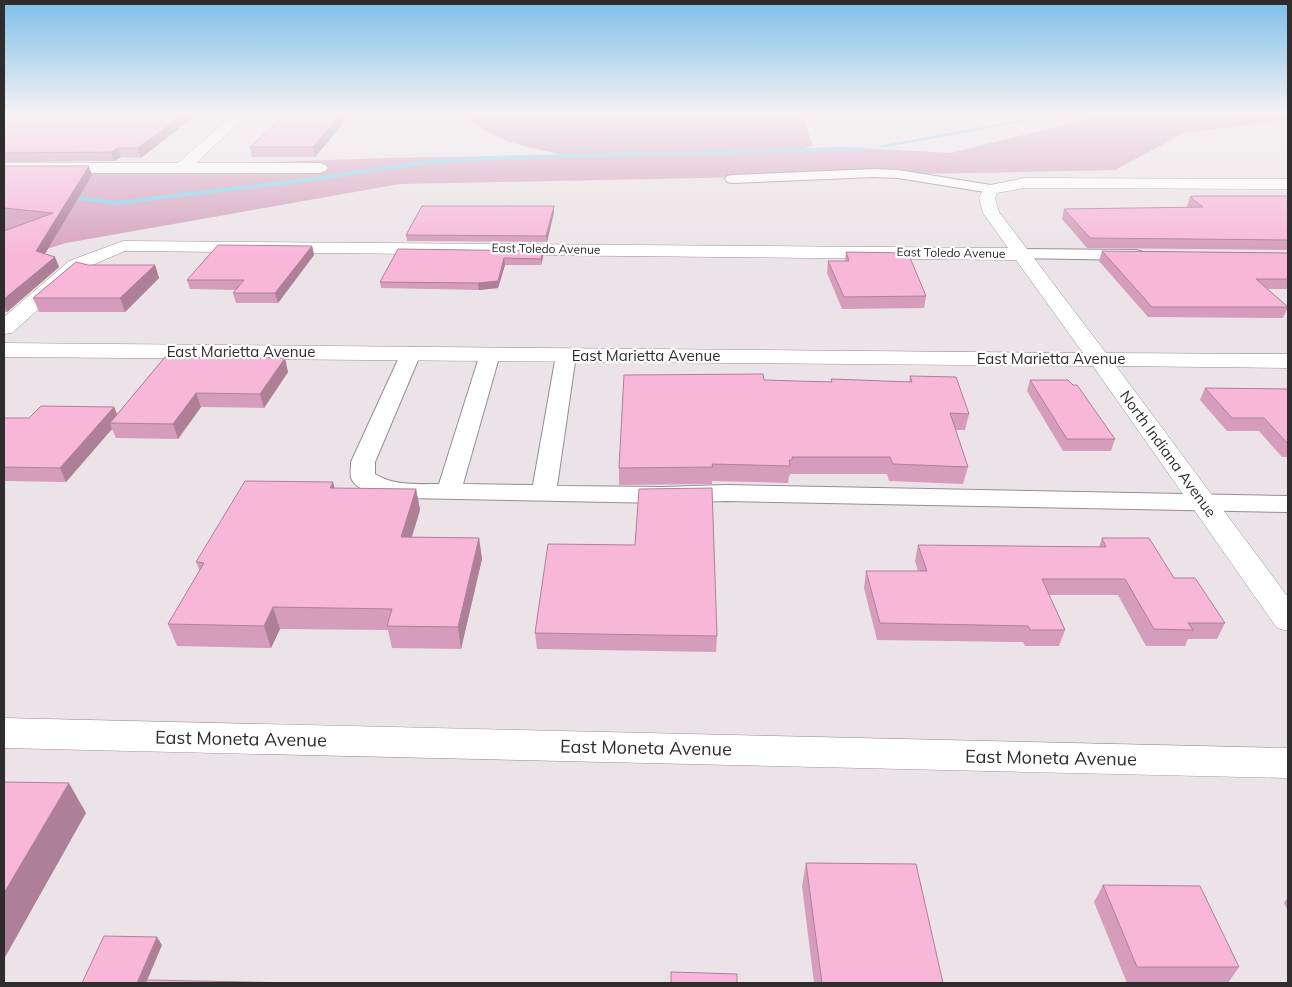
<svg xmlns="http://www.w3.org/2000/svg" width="1292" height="987" font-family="Mulish,sans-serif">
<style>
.green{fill:#d6a3bd}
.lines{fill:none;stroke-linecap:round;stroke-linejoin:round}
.stream{fill:#80d0ea;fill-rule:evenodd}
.lane-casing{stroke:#968e92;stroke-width:2}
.street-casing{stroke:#968e92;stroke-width:1}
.lane{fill:#fff;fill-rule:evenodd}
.street{fill:#fff;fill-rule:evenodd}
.wall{fill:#d59dbb}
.shaded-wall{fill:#ae8098}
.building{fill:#f8b7d9;stroke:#ae8098}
.labels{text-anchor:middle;stroke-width:4.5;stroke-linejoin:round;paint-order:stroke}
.far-street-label{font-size:12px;fill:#2f2c2e;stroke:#fff}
.street-label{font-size:15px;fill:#2f2c2e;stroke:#fff}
.near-street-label{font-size:18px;fill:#2f2c2e;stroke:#fff}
</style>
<rect width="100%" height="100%" fill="#ebe3e7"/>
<g class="green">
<path d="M 472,115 L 802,115 L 813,146 L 803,148 L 843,147 L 951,153 L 1104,115 L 1288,115 L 1288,120 L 1184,133 L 1115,170 L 400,184 L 66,243 L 4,262 L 4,171 L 389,158 L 561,155 C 527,145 500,145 471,120 Z"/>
<path d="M 921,115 L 1022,115 L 977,119 Z"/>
</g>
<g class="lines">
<g class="stream">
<path d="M 1046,115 L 1062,115 L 881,148 L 878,146 Z"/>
<path d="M 862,147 L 865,149 L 864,150 L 491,160 L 428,164 L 306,182 L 117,205 L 63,198 L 59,196 L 63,194 L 117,201 L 306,178 L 428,160 L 491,156 Z"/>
</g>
<g class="lane-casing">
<g id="lane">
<path d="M 874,169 L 898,170 L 991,185 L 996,186 L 998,189 L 996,192 L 991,193 L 898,178 L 874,177 L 732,183 L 727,182 L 725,179 L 727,176 L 732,175 Z"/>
<path d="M 1020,249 L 1135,250 L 1141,251 L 1143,255 L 1141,259 L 1135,260 L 1014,258 L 1012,254 L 1014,250 Z"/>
<path d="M 411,347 L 418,349 L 421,353 L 375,462 L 375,474 C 394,486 417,484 439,484 L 480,354 L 483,350 L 490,348 L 497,350 L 500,354 L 463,484 L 533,485 L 556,355 L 559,351 L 566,349 L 573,351 L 576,355 L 557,486 L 662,487 L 726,485 L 1288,496 L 1288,512 L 726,501 L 662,503 L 406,498 C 391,496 358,495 351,478 C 350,474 351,467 351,462 L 401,353 L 404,349 Z"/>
</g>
</g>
<g class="street-casing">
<g id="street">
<path d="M 233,115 L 247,115 L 196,163 L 320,163 L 325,165 L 328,168 L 325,171 L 320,173 L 4,173 L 4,163 L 178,163 Z"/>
<path d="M 1025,178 L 1288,179 L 1288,189 L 1025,188 L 997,193 L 995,198 L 999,212 L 1106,353 L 1288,354 L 1288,368 L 1116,366 L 1288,597 L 1288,631 L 1277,628 L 1093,366 L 4,357 L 4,343 L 1083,353 L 1016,260 L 125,251 L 83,269 L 12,333 L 4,334 L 4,317 L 69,261 L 123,241 L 1008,248 L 983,213 L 979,198 L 985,186 Z"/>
<path d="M 4,718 L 1288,748 L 1288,778 L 4,748 Z"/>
</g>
</g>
<use href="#lane" class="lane"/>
<use href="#street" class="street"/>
</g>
<g class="wall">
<path d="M 4,115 L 196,115 L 141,158 L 121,157 L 114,161 L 4,162 Z"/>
<path d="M 350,115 L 315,157 L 252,157 L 250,147 Z"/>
<path d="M 4,166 L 92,175 L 45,254 L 55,257 L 59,267 L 7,312 L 4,312 L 4,231 L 31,220 L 4,218 Z"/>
<path d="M 1288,196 L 1288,250 L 1087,248 L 1062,219 L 1064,209 L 1189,208 L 1187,206 L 1190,197 Z"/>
<path d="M 554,212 L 547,242 L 407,241 L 406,235 Z"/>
<path d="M 312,246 L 314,255 L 278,303 L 236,303 L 233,293 L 236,290 L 190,289 L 187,280 Z"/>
<path d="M 543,251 L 543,257 L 541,265 L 505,265 L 498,288 L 479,290 L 381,288 L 380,282 Z"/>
<path d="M 1102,251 L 1288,253 L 1288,289 L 1267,289 L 1288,307 L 1283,318 L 1148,317 L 1099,261 Z"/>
<path d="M 846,252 L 926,296 L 924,308 L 842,309 L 827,273 L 828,261 L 845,261 Z"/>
<path d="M 88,265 L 155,265 L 159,278 L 125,312 L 39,312 L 33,298 Z"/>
<path d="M 165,357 L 288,372 L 264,408 L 201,407 L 178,439 L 116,438 L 112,429 L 66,482 L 4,481 L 4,418 L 29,418 L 114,407 L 117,415 Z"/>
<path d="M 910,376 L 969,414 L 965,430 L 955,430 L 968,467 L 963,484 L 889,481 L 887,474 L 790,474 L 790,476 L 789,476 L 788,483 L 712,481 L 712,484 L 619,485 L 619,468 L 764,380 L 831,382 L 831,379 L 909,382 Z"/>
<path d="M 1030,380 L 1073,385 L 1115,439 L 1111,451 L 1063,451 L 1027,391 Z"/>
<path d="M 1205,388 L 1288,389 L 1288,457 L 1282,457 L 1259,431 L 1227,431 L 1200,400 Z"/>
<path d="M 333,482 L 334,489 L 416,489 L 420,510 L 412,537 L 479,538 L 482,559 L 461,649 L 392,648 L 388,630 L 280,629 L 271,648 L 177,646 L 168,624 L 200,571 L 196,562 Z"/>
<path d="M 1102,538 L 1174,578 L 1225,623 L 1217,639 L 1188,639 L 1185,646 L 1146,646 L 1118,595 L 1049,595 L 1065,630 L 1059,646 L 1025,646 L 1023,642 L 877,640 L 864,588 L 866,571 L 918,571 L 915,561 L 918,545 L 1099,547 Z"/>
<path d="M 535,633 L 717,636 L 716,652 L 537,649 Z"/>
<path d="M 806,863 L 943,983 L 814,983 L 802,886 Z"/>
<path d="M 1103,885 L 1239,967 L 1228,983 L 1127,983 L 1094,902 Z"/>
<path d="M 1288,897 L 1288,911 L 1284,903 Z"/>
</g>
<g class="shaded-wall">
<path d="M 183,115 L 196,115 L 141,158 L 138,148 Z"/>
<path d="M 340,115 L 350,115 L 315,157 L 313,147 Z"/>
<path d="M 118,148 L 121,157 L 114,161 L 111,152 Z"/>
<path d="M 89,166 L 92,175 L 40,262 L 36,251 Z"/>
<path d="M 554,206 L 554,212 L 547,242 L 546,236 Z"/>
<path d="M 312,246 L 314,255 L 278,303 L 275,293 Z"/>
<path d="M 543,251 L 543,257 L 541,265 L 541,259 Z"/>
<path d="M 55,257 L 59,267 L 7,312 L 4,303 L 4,299 Z"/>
<path d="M 504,258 L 505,265 L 498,288 L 479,290 L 478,283 Z"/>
<path d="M 155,265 L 159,278 L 125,312 L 120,298 Z"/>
<path d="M 285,358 L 288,372 L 264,408 L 260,394 Z"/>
<path d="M 196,393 L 201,407 L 178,439 L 173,424 Z"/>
<path d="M 114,407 L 120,421 L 110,423 L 112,429 L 66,482 L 60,468 Z"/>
<path d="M 333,482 L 338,503 L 330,488 Z"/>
<path d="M 416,489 L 420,510 L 405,558 L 401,537 Z"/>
<path d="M 479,538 L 482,559 L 461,649 L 458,627 Z"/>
<path d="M 273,607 L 280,629 L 271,648 L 264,626 Z"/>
<path d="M 69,783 L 86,813 L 4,959 L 4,893 Z"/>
<path d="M 157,937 L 162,945 L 146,983 L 137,983 Z"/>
</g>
<g class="building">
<path d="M 4,115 L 183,115 L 138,148 L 118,148 L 111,152 L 4,153 Z"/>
<path d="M 285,115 L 340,115 L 313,147 L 250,147 Z"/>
<path d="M 4,166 L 89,166 L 36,251 L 55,257 L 4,299 L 4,231 L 53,213 L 4,208 Z"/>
<path d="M 1194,196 L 1288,196 L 1288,240 L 1090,238 L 1064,209 L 1203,207 L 1190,197 Z"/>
<path d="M 422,206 L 554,206 L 546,236 L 406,235 Z"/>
<path d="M 218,245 L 312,246 L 275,293 L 233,293 L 244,280 L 187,280 Z"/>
<path d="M 398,249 L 543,251 L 541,259 L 504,258 L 498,281 L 478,283 L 380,282 Z"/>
<path d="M 1102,251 L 1288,253 L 1288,279 L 1256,279 L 1288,307 L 1152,307 Z"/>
<path d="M 846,252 L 908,253 L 926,296 L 844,297 L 828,261 L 849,261 Z"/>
<path d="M 76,262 L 88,265 L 155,265 L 120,298 L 33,298 Z"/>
<path d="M 165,357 L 285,358 L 260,394 L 196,393 L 173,424 L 110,423 Z"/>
<path d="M 763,374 L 764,380 L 832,382 L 831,379 L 912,382 L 910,376 L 956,377 L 969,414 L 950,413 L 968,467 L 893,464 L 890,457 L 792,457 L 792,460 L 789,460 L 790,466 L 712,464 L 713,467 L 619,468 L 624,375 Z"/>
<path d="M 1030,380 L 1068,380 L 1073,385 L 1077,385 L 1115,439 L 1067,439 Z"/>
<path d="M 1205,388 L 1288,389 L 1288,444 L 1264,418 L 1232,418 Z"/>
<path d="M 41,406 L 114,407 L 60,468 L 4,467 L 4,418 L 29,418 Z"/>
<path d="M 245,481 L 333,482 L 330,488 L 416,489 L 401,537 L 479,538 L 458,627 L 387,626 L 392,609 L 273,607 L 264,626 L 168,624 L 204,563 L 196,562 Z"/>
<path d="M 712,488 L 717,636 L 535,633 L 548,544 L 635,545 L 639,489 Z"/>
<path d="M 1102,538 L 1149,538 L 1174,578 L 1195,578 L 1225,623 L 1188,623 L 1193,630 L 1154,629 L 1125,579 L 1042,579 L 1065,630 L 1030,630 L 1028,626 L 880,623 L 866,571 L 927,571 L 918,545 L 1106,547 Z"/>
<path d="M 4,782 L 69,783 L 4,893 Z"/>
<path d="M 806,863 L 916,864 L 943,983 L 822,983 Z"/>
<path d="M 1103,885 L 1200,886 L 1239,967 L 1137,967 Z"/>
<path d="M 104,936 L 157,937 L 137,983 L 82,983 Z"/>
<path d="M 671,972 L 737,974 L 737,983 L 671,983 Z"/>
<path d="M 147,980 L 296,983 L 145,983 Z"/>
</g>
<linearGradient id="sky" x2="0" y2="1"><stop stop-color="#7ebfe9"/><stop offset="0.45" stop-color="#f6f2f4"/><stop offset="1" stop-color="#f6f2f4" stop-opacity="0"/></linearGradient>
<rect width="1292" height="254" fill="url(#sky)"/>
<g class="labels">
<g class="far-street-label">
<text transform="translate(546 249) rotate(1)" y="4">East Toledo Avenue</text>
<text transform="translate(951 253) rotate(1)" y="4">East Toledo Avenue</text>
</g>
<g class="street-label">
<text x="241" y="357">East Marietta Avenue</text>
<text x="646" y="361">East Marietta Avenue</text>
<text x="1051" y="364">East Marietta Avenue</text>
<text transform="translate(1168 454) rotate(54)" y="5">North Indiana Avenue</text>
</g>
<g class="near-street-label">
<text transform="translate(241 739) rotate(1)" y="6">East Moneta Avenue</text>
<text transform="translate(646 748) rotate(1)" y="6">East Moneta Avenue</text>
<text transform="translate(1051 758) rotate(1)" y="6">East Moneta Avenue</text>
</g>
</g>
<rect width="1292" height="987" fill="none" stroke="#2f2c2e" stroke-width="10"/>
</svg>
